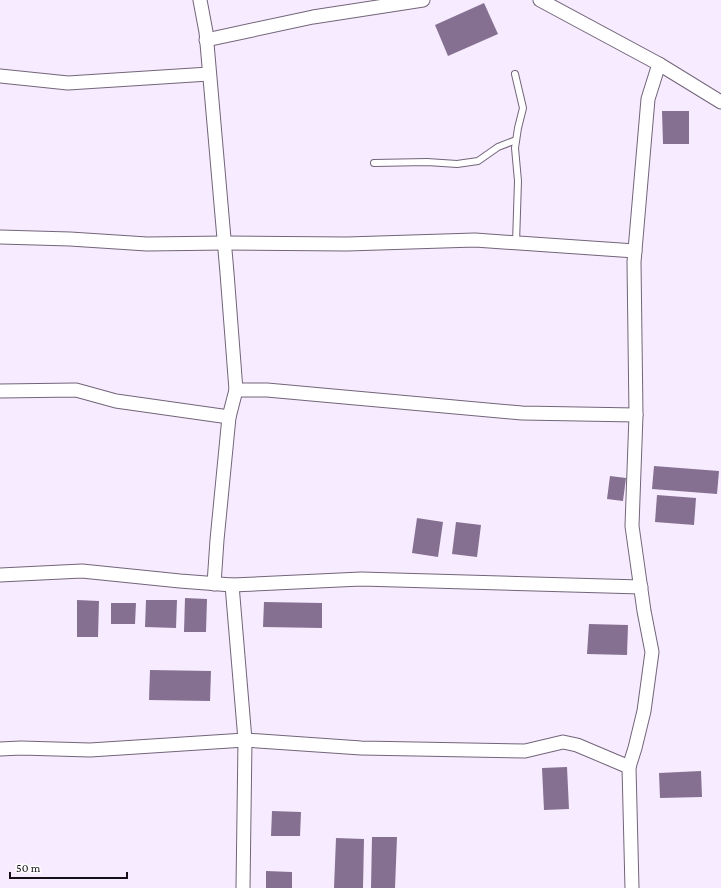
<svg xmlns="http://www.w3.org/2000/svg" width="721" height="888" font-family="'Crimson Pro',serif">
<style>
.building{fill:#857091}
.lines{fill:none;stroke-linecap:round;stroke-linejoin:round}
.lane-casing{stroke:#72657a;stroke-width:8}
.street-casing{stroke:#72657a;stroke-width:15}
.lane{stroke:#fff;stroke-width:6}
.street{stroke:#fff;stroke-width:13}
</style>
<rect width="100%" height="100%" fill="#f7ebff"/>
<g class="building">
<path d="M 484,3 L 498,34 L 448,56 L 435,25 Z"/>
<path d="M 662,111 L 689,111 L 689,144 L 663,144 Z"/>
<path d="M 654,466 L 719,471 L 717,494 L 652,489 Z"/>
<path d="M 610,476 L 626,478 L 623,501 L 607,499 Z"/>
<path d="M 657,495 L 696,498 L 694,525 L 655,522 Z"/>
<path d="M 417,518 L 443,522 L 438,557 L 412,553 Z"/>
<path d="M 456,522 L 481,525 L 477,557 L 452,554 Z"/>
<path d="M 185,598 L 207,599 L 206,632 L 184,632 Z"/>
<path d="M 77,600 L 99,601 L 98,637 L 77,637 Z"/>
<path d="M 146,600 L 177,600 L 176,628 L 145,627 Z"/>
<path d="M 264,602 L 322,603 L 322,628 L 263,627 Z"/>
<path d="M 111,603 L 136,603 L 135,624 L 111,624 Z"/>
<path d="M 589,624 L 628,625 L 627,655 L 587,654 Z"/>
<path d="M 150,670 L 211,671 L 210,701 L 149,700 Z"/>
<path d="M 567,767 L 569,809 L 544,810 L 542,768 Z"/>
<path d="M 701,771 L 702,797 L 660,798 L 659,773 Z"/>
<path d="M 272,811 L 301,812 L 300,836 L 271,836 Z"/>
<path d="M 372,837 L 397,837 L 395,888 L 371,888 Z"/>
<path d="M 336,838 L 364,839 L 363,888 L 334,888 Z"/>
<path d="M 266,871 L 292,872 L 292,888 L 266,888 Z"/>
</g>
<g class="lines">
<g class="lane-casing">
<g id="lane">
<path d="M 515,74 L 523,108 L 518,128 L 515,148 L 518,181 L 516,243"/>
<path d="M 374,163 L 427,162 L 457,164 L 478,161 L 498,147 L 516,140"/>
</g>
</g>
<g class="street-casing">
<g id="street">
<path d="M 200,0 L 206,32 L 227,273 L 236,390 L 229,417 L 217,540 L 214,584"/>
<path d="M 540,0 L 659,64 L 648,99 L 634,262 L 636,415 L 632,526 L 644,611 L 652,652 L 644,711 L 635,748 L 629,767 L 632,888"/>
<path d="M 206,40 L 313,17 L 423,0"/>
<path d="M 659,64 L 721,102"/>
<path d="M 0,76 L 68,83 L 209,74"/>
<path d="M 0,237 L 70,239 L 147,244 L 225,243 L 347,244 L 475,240 L 635,251"/>
<path d="M 236,390 L 267,390 L 522,413 L 636,415"/>
<path d="M 0,391 L 76,390 L 116,401 L 229,417"/>
<path d="M 0,575 L 82,571 L 180,581 L 232,585 L 361,579 L 641,587"/>
<path d="M 232,585 L 245,740 L 243,888"/>
<path d="M 0,749 L 21,748 L 90,750 L 245,740 L 361,748 L 525,751 L 563,742 L 577,745 L 629,767"/>
</g>
</g>
<use href="#lane" class="lane"/>
<use href="#street" class="street"/>
</g>
<path d="M10 872v6h117v-6" fill="none" stroke="#151018" stroke-width="2"/>
<text x="16" y="872" font-size="12" fill="#151018" stroke="#fdfdfd" stroke-width="3" paint-order="stroke">50 m</text>
</svg>
